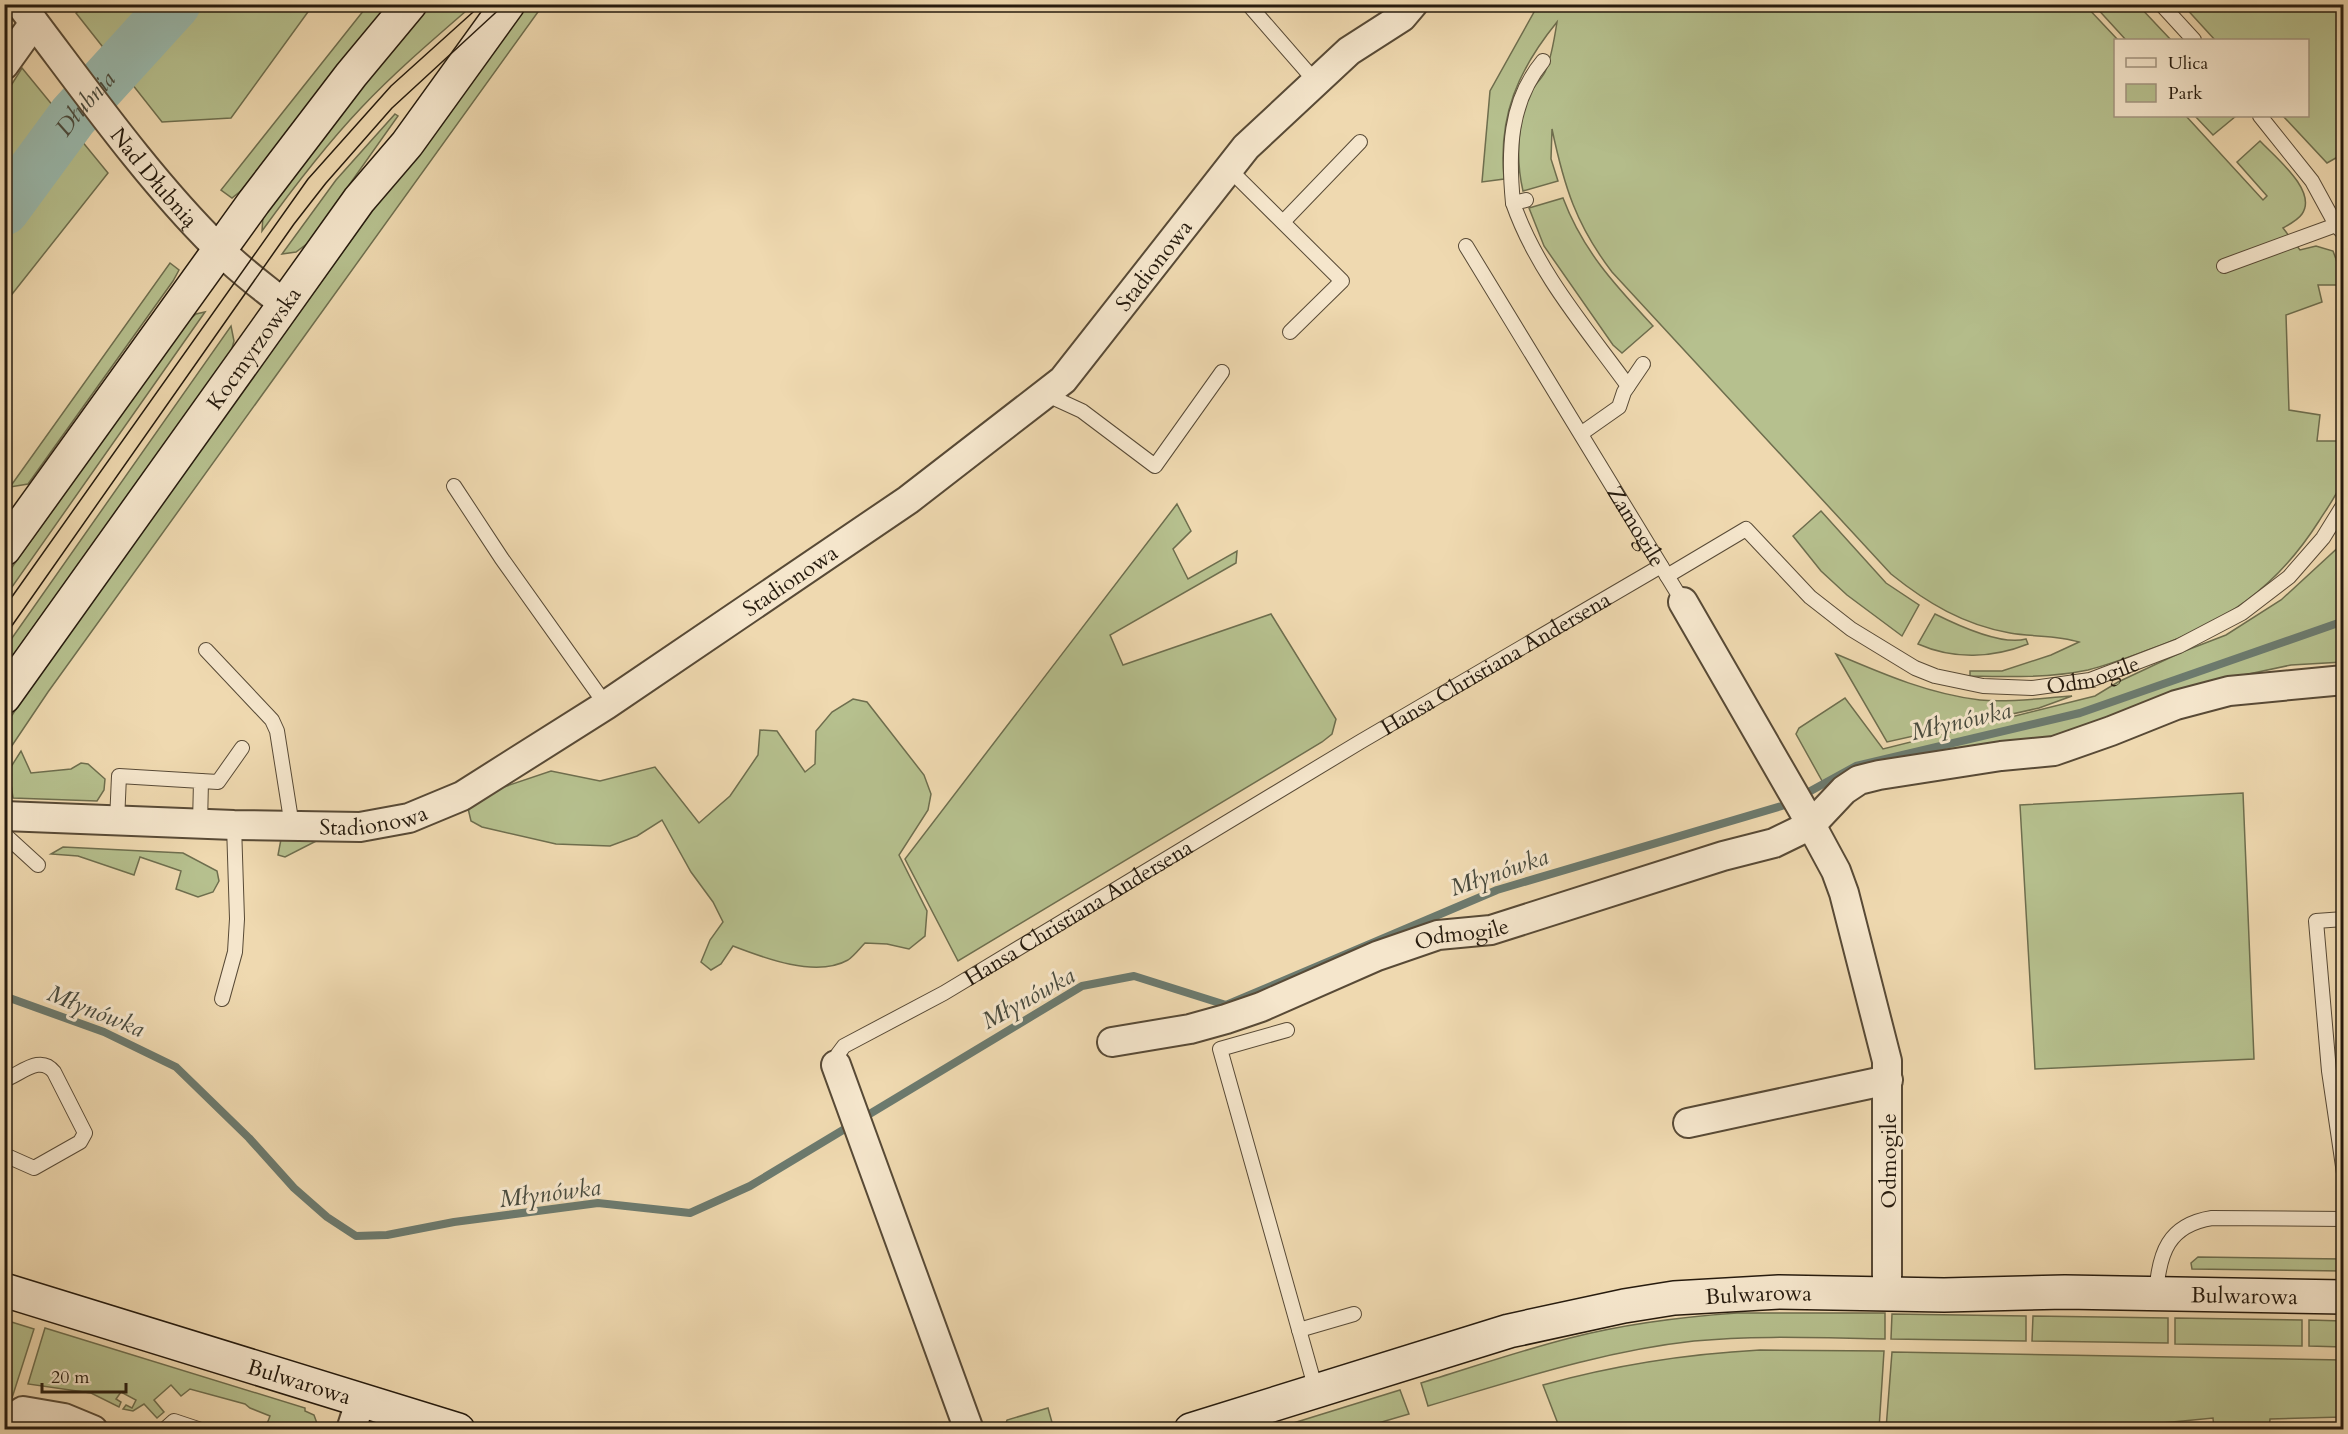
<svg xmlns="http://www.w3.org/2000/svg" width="2348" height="1434" font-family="Cardo,serif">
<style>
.green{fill:#b6c08e;stroke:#6e6e4e;stroke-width:1.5}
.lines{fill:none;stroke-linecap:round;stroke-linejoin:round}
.stream{stroke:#6c7a6e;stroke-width:8}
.river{stroke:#9abaae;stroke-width:51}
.lane-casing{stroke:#584a36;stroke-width:16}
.street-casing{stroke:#584a36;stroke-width:32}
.secondary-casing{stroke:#261b0e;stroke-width:36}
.lane{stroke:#f5e6cc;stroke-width:14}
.street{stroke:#f5e6cc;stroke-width:28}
.secondary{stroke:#f5e6cc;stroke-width:33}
.tram{stroke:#261b0e;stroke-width:1.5}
.labels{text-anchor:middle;stroke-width:6;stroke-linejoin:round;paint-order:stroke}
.street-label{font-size:22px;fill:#261b0e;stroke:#f5e6cc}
.water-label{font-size:24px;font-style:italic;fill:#494b3e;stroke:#f5e6cc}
</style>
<rect width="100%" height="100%" fill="#efd9b0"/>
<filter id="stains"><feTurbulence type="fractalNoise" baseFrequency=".00333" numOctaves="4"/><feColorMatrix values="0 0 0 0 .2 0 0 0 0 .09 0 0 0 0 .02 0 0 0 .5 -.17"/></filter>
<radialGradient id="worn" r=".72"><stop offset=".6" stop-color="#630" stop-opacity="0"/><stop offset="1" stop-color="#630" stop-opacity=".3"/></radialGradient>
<g class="green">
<path d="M 86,4 L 313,4 L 313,5 L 231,118 L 162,122 L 76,13 Z"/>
<path d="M 368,5 L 391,5 L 319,91 L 242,190 L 232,198 L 221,190 Z"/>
<path d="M 431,5 L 473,5 C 435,38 396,71 361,108 C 324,147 293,188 262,231 L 263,216 L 353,98 Z"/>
<path d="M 520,5 L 543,5 L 48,692 L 5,756 L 5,726 L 31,686 Z"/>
<path d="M 1538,5 L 2085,5 L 2118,40 L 2116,40 L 2116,116 L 2186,116 L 2263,200 L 2267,196 L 2237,162 L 2260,141 C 2275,157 2318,191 2302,214 C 2298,220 2290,224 2283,228 L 2300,250 L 2316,246 L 2333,251 L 2343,278 L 2343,285 L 2318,285 L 2322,302 L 2286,315 L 2289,410 L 2320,415 L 2317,441 L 2343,441 C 2343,452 2346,467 2343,478 C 2339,493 2327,508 2319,521 C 2275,590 2224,623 2148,650 C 2129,657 2108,665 2088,670 C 2050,678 2009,677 1970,676 L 1970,671 L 2002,671 L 2051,655 L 2079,642 C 2058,635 2032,637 2010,633 C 1964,625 1927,603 1891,574 L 1612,272 C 1576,225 1564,186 1552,129 L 1551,159 L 1558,181 L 1523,191 C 1516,161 1517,124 1529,95 C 1533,86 1541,80 1545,72 C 1551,60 1555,35 1557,22 C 1518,70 1498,116 1504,179 L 1482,182 L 1490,91 Z"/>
<path d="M 2094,5 L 2138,5 L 2171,40 L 2126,40 Z"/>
<path d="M 2183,5 L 2343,5 L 2343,154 L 2327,163 L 2283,116 L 2308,116 L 2308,40 L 2215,40 Z"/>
<path d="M 22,68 L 108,173 L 5,303 L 5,95 Z"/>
<path d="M 395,114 L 398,116 L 308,243 L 296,252 L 282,254 L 336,180 Z"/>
<path d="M 2195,116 L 2236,116 L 2213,135 Z"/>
<path d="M 1563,198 C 1583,251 1615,285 1653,326 L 1622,353 L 1613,345 L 1544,246 L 1529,208 Z"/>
<path d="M 170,263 L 179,270 L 173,281 L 28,484 L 10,487 Z"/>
<path d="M 205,312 L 5,597 L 5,577 L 187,322 L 196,314 Z"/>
<path d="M 231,326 L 234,341 L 231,352 L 5,667 L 5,648 Z"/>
<path d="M 1177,504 L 1191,531 L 1173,549 L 1188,579 L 1237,551 L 1236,563 L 1110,635 L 1123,665 L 1271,614 L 1336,719 L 1332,734 L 1322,742 L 958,961 L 905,859 Z"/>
<path d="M 1821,511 L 1886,583 L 1919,605 L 1902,636 L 1847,595 L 1821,571 L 1793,536 Z"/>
<path d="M 2343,543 L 2343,662 L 2291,665 L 2244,675 L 2139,710 L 1985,756 L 1826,788 L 1796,734 L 1799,728 L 1845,698 L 1883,749 L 2095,696 L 2118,682 L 2182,652 L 2226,635 L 2281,600 Z"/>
<path d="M 1935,614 C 1957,625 2001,646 2026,639 L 2028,644 C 1993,658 1954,660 1918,644 Z"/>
<path d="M 1836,654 C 1883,674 1929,694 1980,700 C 2009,703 2042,698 2072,696 L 2039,708 L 1887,742 Z"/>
<path d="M 853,699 L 867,702 L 924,775 L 931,794 L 928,810 L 899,855 L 927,911 L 925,936 L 909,949 L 887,944 L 865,943 C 860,948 854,956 848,960 C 816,978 764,958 733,946 L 721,964 L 711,970 L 701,962 L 710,940 L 723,922 L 713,902 L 691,872 L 662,820 L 637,836 L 610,846 L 556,844 L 482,827 L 471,821 L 467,804 L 483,794 L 551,771 L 600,781 L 655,767 L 699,823 L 730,796 L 758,755 L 760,730 L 777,731 L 805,772 L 815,764 L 816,731 L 832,712 Z"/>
<path d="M 21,751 L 31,773 L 71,769 L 81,763 L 88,764 L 105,779 L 104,790 L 97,801 L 13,798 L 9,770 Z"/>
<path d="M 2243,793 L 2254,1059 L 2035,1069 L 2020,805 Z"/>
<path d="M 282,834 L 328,835 L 285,857 L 278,855 Z"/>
<path d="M 63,847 L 183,853 L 217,871 L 219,881 L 213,892 L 198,897 L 176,889 L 181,871 L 140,857 L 134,875 L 78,856 L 51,854 Z"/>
<path d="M 2198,1257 L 2343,1259 L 2343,1271 L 2192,1269 L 2191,1263 Z"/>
<path d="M 1737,1313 L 1885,1313 L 1885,1339 C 1821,1338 1757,1335 1694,1341 C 1602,1351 1516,1380 1428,1406 L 1421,1383 C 1470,1368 1519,1351 1570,1338 C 1624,1324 1680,1317 1737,1313 Z"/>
<path d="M 1892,1314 L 2026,1316 L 2026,1341 L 1891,1339 Z"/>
<path d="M 2033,1316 L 2168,1318 L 2168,1343 L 2032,1341 Z"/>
<path d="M 2175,1318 L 2302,1320 L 2302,1346 L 2175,1344 Z"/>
<path d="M 5,1320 L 34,1329 L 12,1398 L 5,1397 Z"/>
<path d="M 2309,1320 L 2343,1321 L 2343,1347 L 2309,1346 Z"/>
<path d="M 45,1328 L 305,1408 L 305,1411 L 314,1415 L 319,1429 L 265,1429 L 270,1416 L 250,1408 L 245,1404 L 190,1389 L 181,1396 L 171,1385 L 154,1400 L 164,1412 L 157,1418 L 144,1404 L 133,1411 L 123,1409 L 126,1405 L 132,1408 L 136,1400 L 121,1392 L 116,1399 L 121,1402 L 119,1407 L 91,1393 L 28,1384 Z"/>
<path d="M 1760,1350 L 1884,1351 L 1879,1429 L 1560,1429 L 1543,1385 C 1615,1365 1686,1354 1760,1350 Z"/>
<path d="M 1892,1352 L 2343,1360 L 2343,1429 L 2342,1417 L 2270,1419 L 2269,1430 L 2214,1429 L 2213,1418 L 2142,1425 L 2142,1430 L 1886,1429 Z"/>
<path d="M 1400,1390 L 1409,1414 L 1358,1429 L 1274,1429 Z"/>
<path d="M 1048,1408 L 1053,1426 L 1062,1424 L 1065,1429 L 1004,1429 L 1007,1420 Z"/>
</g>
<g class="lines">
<path class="stream" d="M 4,996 L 104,1032 L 176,1067 L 249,1138 L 294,1188 L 327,1217 L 356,1236 L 387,1235 L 454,1222 L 598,1203 L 690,1213 L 750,1186 L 1082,986 L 1134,976 L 1226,1005 L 1497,890 L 1785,805 L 1856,766 L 2080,713 L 2344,621"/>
<path class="river" id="s1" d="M 4,210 L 73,116 L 175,4"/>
<g class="lane-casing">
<g id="lane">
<path d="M 1248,4 L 1316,82"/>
<path d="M 2161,4 L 2194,40"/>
<path d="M 2260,116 L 2312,181 L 2336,225"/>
<path d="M 1229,169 L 1342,281 L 1290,332"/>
<path d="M 1526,200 L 1513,203 C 1537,272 1586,328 1628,386"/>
<path d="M 1513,203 C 1508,152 1509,102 1543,61"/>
<path d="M 1283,222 L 1360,142"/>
<path id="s2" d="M 1466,246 L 1683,602"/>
<path d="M 2224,266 L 2336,225 L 2344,234"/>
<path d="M 1045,394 L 1082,411 L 1155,466 L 1222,372"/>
<path d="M 1582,433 L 1619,407 L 1624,392 L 1643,364"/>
<path d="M 454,486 L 502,559 L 606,705"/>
<path id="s3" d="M 1667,576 L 1746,529 L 1810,597 L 1851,629 L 1915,668 L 1935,676 L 1983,686 L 2032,688 L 2090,680 L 2179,646 L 2242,613 L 2289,577 L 2323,538 L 2344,504"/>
<path d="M 206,650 L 272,720 L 277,731 L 292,826"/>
<path d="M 201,781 L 218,782 L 242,748"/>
<path d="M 117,821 L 119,776 L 201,781 L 200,824"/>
<path d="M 4,834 L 38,865"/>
<path d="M 2344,919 L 2316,921 L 2329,1071 L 2344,1173"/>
<path d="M 222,999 L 235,952 L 237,919 L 234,825"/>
<path d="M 1287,1030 L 1220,1049 L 1316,1390"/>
<path id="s4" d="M 836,1065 L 838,1054 L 844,1046 L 944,993 L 1360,742 L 1661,566"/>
<path d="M 4,1080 C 21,1074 40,1054 54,1072 L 85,1133 L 80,1142 L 34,1168 L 7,1156 L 4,1158"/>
<path d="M 2156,1294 C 2159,1253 2168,1225 2212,1218 L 2344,1219"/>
<path d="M 1299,1330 L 1354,1314"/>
<path d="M 164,1430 L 174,1421 L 201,1430"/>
</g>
</g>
<g class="street-casing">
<g id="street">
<path id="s5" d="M 20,4 C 82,85 146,177 218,248 C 238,269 262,286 284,304"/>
<path d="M 4,65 L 34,23"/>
<path d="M 1683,602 L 1803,810 L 1836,871 L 1844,893 L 1887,1061 L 1887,1294"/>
<path id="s6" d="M 4,816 L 234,825 L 360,827 L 409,818 L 462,796 L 606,705 L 908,500 L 1063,380 L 1246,147 L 1349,51 L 1402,17 L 1413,4"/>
<path id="s7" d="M 1112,1042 L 1190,1029 L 1226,1019 L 1261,1007 L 1377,956 L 1438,935 L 1491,930 L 1723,856 L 1774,843 L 1811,825 L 1844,790 L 1859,780 L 1879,775 L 2001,756 L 2054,751 L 2111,731 L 2176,705 L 2229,691 L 2344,680"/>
<path d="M 836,1065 L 969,1430"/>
<path d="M 1688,1123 L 1888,1080"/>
<path d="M 4,1424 L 23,1411 L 64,1418 L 93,1430"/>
<path d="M 351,1430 L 361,1399"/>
</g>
</g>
<g class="secondary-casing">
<g id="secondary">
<path d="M 4,549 L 254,202 L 351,75 L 410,4"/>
<path id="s8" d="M 4,697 L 359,200 L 407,144 L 508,4"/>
<path id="s9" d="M 4,1290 L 458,1430"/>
<path id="s10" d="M 1191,1430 L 1509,1331 L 1624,1306 L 1674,1298 L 1779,1292 L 1944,1295 L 2065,1292 L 2344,1297"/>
</g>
</g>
<use href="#lane" class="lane"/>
<use href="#street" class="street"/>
<use href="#secondary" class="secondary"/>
<g class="tram">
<path d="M 4,608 L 308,179 L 391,86 L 482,4"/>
<path d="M 4,637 L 294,224 L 326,183 L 392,108 L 505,4"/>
</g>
</g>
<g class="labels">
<g class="street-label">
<text dy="8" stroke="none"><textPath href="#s5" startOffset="219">Nad Dłubnią</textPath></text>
<text dy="8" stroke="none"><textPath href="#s6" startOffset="1341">Stadionowa</textPath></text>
<text dy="8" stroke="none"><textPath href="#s8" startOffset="429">Kocmyrzowska</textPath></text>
<text dy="8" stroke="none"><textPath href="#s2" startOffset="328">Zamogile</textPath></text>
<text dy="8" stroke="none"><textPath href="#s6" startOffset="856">Stadionowa</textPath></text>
<text dy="8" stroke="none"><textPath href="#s4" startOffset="777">Hansa Christiana Andersena</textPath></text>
<text dy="8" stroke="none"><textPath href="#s3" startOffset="494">Odmogile</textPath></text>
<text dy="8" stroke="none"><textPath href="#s6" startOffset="370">Stadionowa</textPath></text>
<text dy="8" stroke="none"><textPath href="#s4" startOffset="291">Hansa Christiana Andersena</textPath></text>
<text dy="8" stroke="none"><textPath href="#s7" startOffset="368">Odmogile</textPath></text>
<text transform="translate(1888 1161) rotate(-90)" y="8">Odmogile</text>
<text dy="8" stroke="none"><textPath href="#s10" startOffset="586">Bulwarowa</textPath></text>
<text dy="8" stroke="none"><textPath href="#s10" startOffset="1072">Bulwarowa</textPath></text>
<text dy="8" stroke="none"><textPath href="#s9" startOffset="309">Bulwarowa</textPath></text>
</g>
<g class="water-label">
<text dy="8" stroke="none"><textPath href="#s1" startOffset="134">Dłubnia</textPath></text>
<text transform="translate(1961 721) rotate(-13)" y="8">Młynówka</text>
<text transform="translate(1499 872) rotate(-19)" y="8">Młynówka</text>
<text transform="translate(1028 998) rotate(-29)" y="8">Młynówka</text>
<text transform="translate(96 1011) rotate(22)" y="8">Młynówka</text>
<text transform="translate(550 1193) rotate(-7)" y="8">Młynówka</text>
</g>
</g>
<rect width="2348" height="1434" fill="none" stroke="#efd9b0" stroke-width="24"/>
<rect x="6" y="6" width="2336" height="1422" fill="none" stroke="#261b0e" stroke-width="3"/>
<rect x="12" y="12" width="2324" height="1410" fill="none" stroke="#261b0e" stroke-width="1.5"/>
<rect x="2114" y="39" width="195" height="78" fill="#f5e6cc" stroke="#a29580" stroke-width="1.5"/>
<rect x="2126" y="58" width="30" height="9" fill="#f5e6cc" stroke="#a29580" stroke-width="1.5"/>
<text x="2168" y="69" font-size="18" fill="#261b0e">Ulica</text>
<rect x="2126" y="84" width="30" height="18" fill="#b6c08e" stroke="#a29580" stroke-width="1.5"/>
<text x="2168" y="99" font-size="18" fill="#261b0e">Park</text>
<path d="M42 1383v9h84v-9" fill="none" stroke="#261b0e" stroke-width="3"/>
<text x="51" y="1383" font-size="18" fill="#261b0e" stroke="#f5e6cc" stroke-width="4.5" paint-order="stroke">20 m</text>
<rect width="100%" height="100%" filter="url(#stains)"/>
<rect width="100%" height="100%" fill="url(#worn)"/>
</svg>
